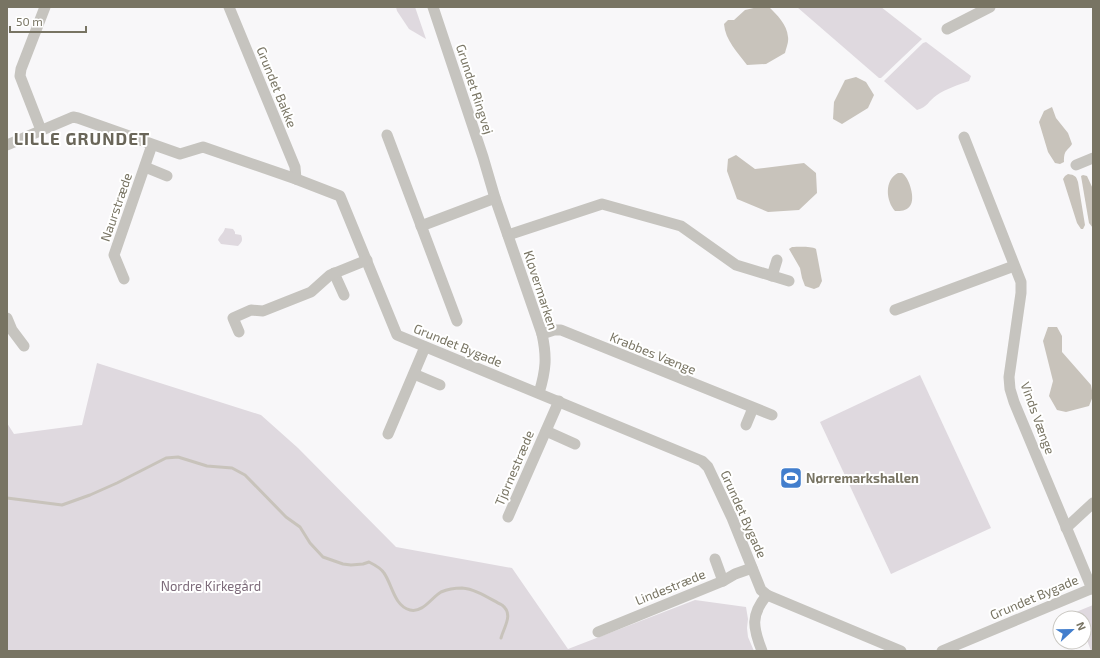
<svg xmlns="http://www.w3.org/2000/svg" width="1100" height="658" font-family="'Exo 2',sans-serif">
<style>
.green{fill:#dfd9df}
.water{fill:#c8c3bb}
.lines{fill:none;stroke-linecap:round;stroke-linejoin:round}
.stream{stroke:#c8c3bb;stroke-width:3}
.minor{stroke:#c6c4bf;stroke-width:11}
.labels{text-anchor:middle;stroke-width:4;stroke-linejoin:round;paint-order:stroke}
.street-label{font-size:13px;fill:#787463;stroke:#fff}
.poi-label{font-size:13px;font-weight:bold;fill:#787463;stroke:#fff;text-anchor:start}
.park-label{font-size:13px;fill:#7c6a79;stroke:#fff}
.district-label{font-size:17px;font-weight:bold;letter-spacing:1px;fill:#6a6659;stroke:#fff}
</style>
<rect width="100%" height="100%" fill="#f8f7f9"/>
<g class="green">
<path d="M 396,7 L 415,7 L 426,39 L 409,29 L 397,11 Z"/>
<path d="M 797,7 L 881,7 L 922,39 L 881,78 L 879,78 Z"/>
<path d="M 926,42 L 971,76 L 969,81 C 958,85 946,89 937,95 C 928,101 928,107 917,110 L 884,81 L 923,43 Z"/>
<path d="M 225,228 L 233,229 L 235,232 L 235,234 L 241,235 C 243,240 242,242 238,246 L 221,244 L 218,240 C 220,235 224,233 225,228 Z"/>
<path d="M 97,363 L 261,415 L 298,448 L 396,547 L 512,568 L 568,649 L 695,600 L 746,607 L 748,619 L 747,628 L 748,637 L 754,651 L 7,651 L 7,423 L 14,434 L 82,425 Z"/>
<path d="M 920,375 L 991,528 L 891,574 L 820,422 Z"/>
<path d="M 1093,605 L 1093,651 L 1091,651 L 1084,632 L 1084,618 L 1078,618 L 1076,612 Z"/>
</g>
<g class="water">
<path d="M 758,7 L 769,7 C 777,15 787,24 788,37 C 789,42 786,48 785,53 L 766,64 L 747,65 C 738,53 725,40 724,24 L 728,20 L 734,20 L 745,10 Z"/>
<path d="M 856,77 L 866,82 L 874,95 L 868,108 L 842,124 L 833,119 L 834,102 L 845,80 Z"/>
<path d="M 1052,107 L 1056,118 L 1068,133 L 1072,144 C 1067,152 1064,149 1064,162 L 1060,164 L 1055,163 L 1048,152 L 1039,122 L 1044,111 Z"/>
<path d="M 736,155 L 755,169 L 804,163 L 816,173 L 817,193 L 799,210 L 768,212 L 737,199 L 727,171 L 728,159 Z"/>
<path d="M 898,173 L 902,173 C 909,177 916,199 910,206 C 906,211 901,211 895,211 C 886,201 884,180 898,173 Z"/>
<path d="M 1068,174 C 1075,175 1076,176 1078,182 L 1085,225 L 1083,229 L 1081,229 L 1077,223 L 1064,182 L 1063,179 L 1065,176 Z"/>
<path d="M 1083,175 L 1087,176 L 1093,189 L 1093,228 L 1089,223 L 1081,176 Z"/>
<path d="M 792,247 C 798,247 811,246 816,249 L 822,281 L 819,287 L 814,289 L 805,286 L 802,278 L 800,268 L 789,249 Z"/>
<path d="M 1048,327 L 1057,327 L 1062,336 L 1062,352 L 1091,385 L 1093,396 L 1089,406 L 1066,412 L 1057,410 L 1049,396 L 1053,381 L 1043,341 Z"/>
</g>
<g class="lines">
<path class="stream" d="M 7,498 L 62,505 L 90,495 L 117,483 L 166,458 L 178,457 L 207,466 L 232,468 L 245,475 L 286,517 L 300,527 L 310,543 L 323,557 L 343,564 L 351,565 L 363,564 L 369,562 C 375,565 381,568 384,573 C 392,584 394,606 410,610 C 423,613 431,598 441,592 C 448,589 455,588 462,588 C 476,589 490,599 502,605 C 514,614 504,627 501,638"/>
<g class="minor">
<path d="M 229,7 L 295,167 L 296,179"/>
<path d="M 433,7 L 483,157 L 495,198 L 542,334 C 547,357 546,370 539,393"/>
<path d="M 947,29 L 990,7"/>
<path d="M 41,130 L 20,76 L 21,69 L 45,7"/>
<path d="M 387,135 L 457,321"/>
<path d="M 964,137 L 1021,282 L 1021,293 L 1009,377 L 1010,389 L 1014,402 L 1092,589"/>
<path d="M 7,145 L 73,117 L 78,118 L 180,154 L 203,147 L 296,179 L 340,196 L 397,335 L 702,461 L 708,467 L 732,518 L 761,590 L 767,595 L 901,651"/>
<path d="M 1076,165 L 1093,158"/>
<path d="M 145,167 L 167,176"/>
<path d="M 421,226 L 495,198"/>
<path d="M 508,235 L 602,204 L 681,226 L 736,265 L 789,281"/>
<path d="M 334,273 L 344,295"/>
<path d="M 772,276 L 777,260"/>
<path d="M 124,279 L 114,255 L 152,145"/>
<path d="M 895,310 L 1014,266"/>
<path d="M 7,318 L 12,330 L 24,346"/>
<path d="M 239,332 L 233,318 L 251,310 L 263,311 L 311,292 L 330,275 L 367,260"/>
<path d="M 542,334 L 554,330 L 561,330 L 772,415"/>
<path d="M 414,374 L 440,385"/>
<path d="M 746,425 L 753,408"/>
<path d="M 546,431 L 575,444"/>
<path d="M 388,434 L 425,347"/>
<path d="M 508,517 L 559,401"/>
<path d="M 1066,528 L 1093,503"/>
<path d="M 715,559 L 723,581"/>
<path d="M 598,632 L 723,581 L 735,574 L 752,568"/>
<path d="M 762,651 C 753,628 750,615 767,595"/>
<path d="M 942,651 L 1093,588"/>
</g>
</g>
<defs>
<g id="stadium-square" transform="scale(1.15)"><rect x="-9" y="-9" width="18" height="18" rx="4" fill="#427ecd" stroke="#fff"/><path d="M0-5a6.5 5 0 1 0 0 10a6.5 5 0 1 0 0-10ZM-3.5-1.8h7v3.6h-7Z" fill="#fff"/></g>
</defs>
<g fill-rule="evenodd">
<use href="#stadium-square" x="791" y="478"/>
</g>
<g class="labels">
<g class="street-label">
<text transform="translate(277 87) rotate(68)" y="5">Grundet Bakke</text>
<text transform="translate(475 89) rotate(72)" y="5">Grundet Ringvej</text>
<text transform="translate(116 207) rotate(-71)" y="5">Naurstræde</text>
<text transform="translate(541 290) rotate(72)" y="5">Kløvermarken</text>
<text transform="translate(458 345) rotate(22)" y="5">Grundet Bygade</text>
<text transform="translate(653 353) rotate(22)" y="5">Krabbes Vænge</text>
<text transform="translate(1038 418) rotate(70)" y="5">Vinds Vænge</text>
<text transform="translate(514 468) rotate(-67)" y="5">Tjørnestræde</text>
<text transform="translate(744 514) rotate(66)" y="5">Grundet Bygade</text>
<text transform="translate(670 587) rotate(-22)" y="5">Lindestræde</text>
<text transform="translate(1034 597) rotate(-23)" y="5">Grundet Bygade</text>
</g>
<g class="poi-label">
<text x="806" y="483">Nørremarkshallen</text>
</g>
<g class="park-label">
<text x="211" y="591">Nordre Kirkegård</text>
</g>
<g class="district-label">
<text x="82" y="145">LILLE GRUNDET</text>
</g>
</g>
<rect width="1100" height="658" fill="none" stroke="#787463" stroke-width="16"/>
<g transform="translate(1072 630) rotate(68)"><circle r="19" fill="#ffffff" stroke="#c9c7c1"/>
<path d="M0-3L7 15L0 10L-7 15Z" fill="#427ecd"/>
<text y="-6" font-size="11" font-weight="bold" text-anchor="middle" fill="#787463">N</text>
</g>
<path d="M10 26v6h76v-6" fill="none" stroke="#787463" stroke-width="2"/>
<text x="16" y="26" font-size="12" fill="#787463" stroke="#ffffff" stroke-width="3" paint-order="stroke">50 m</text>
</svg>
